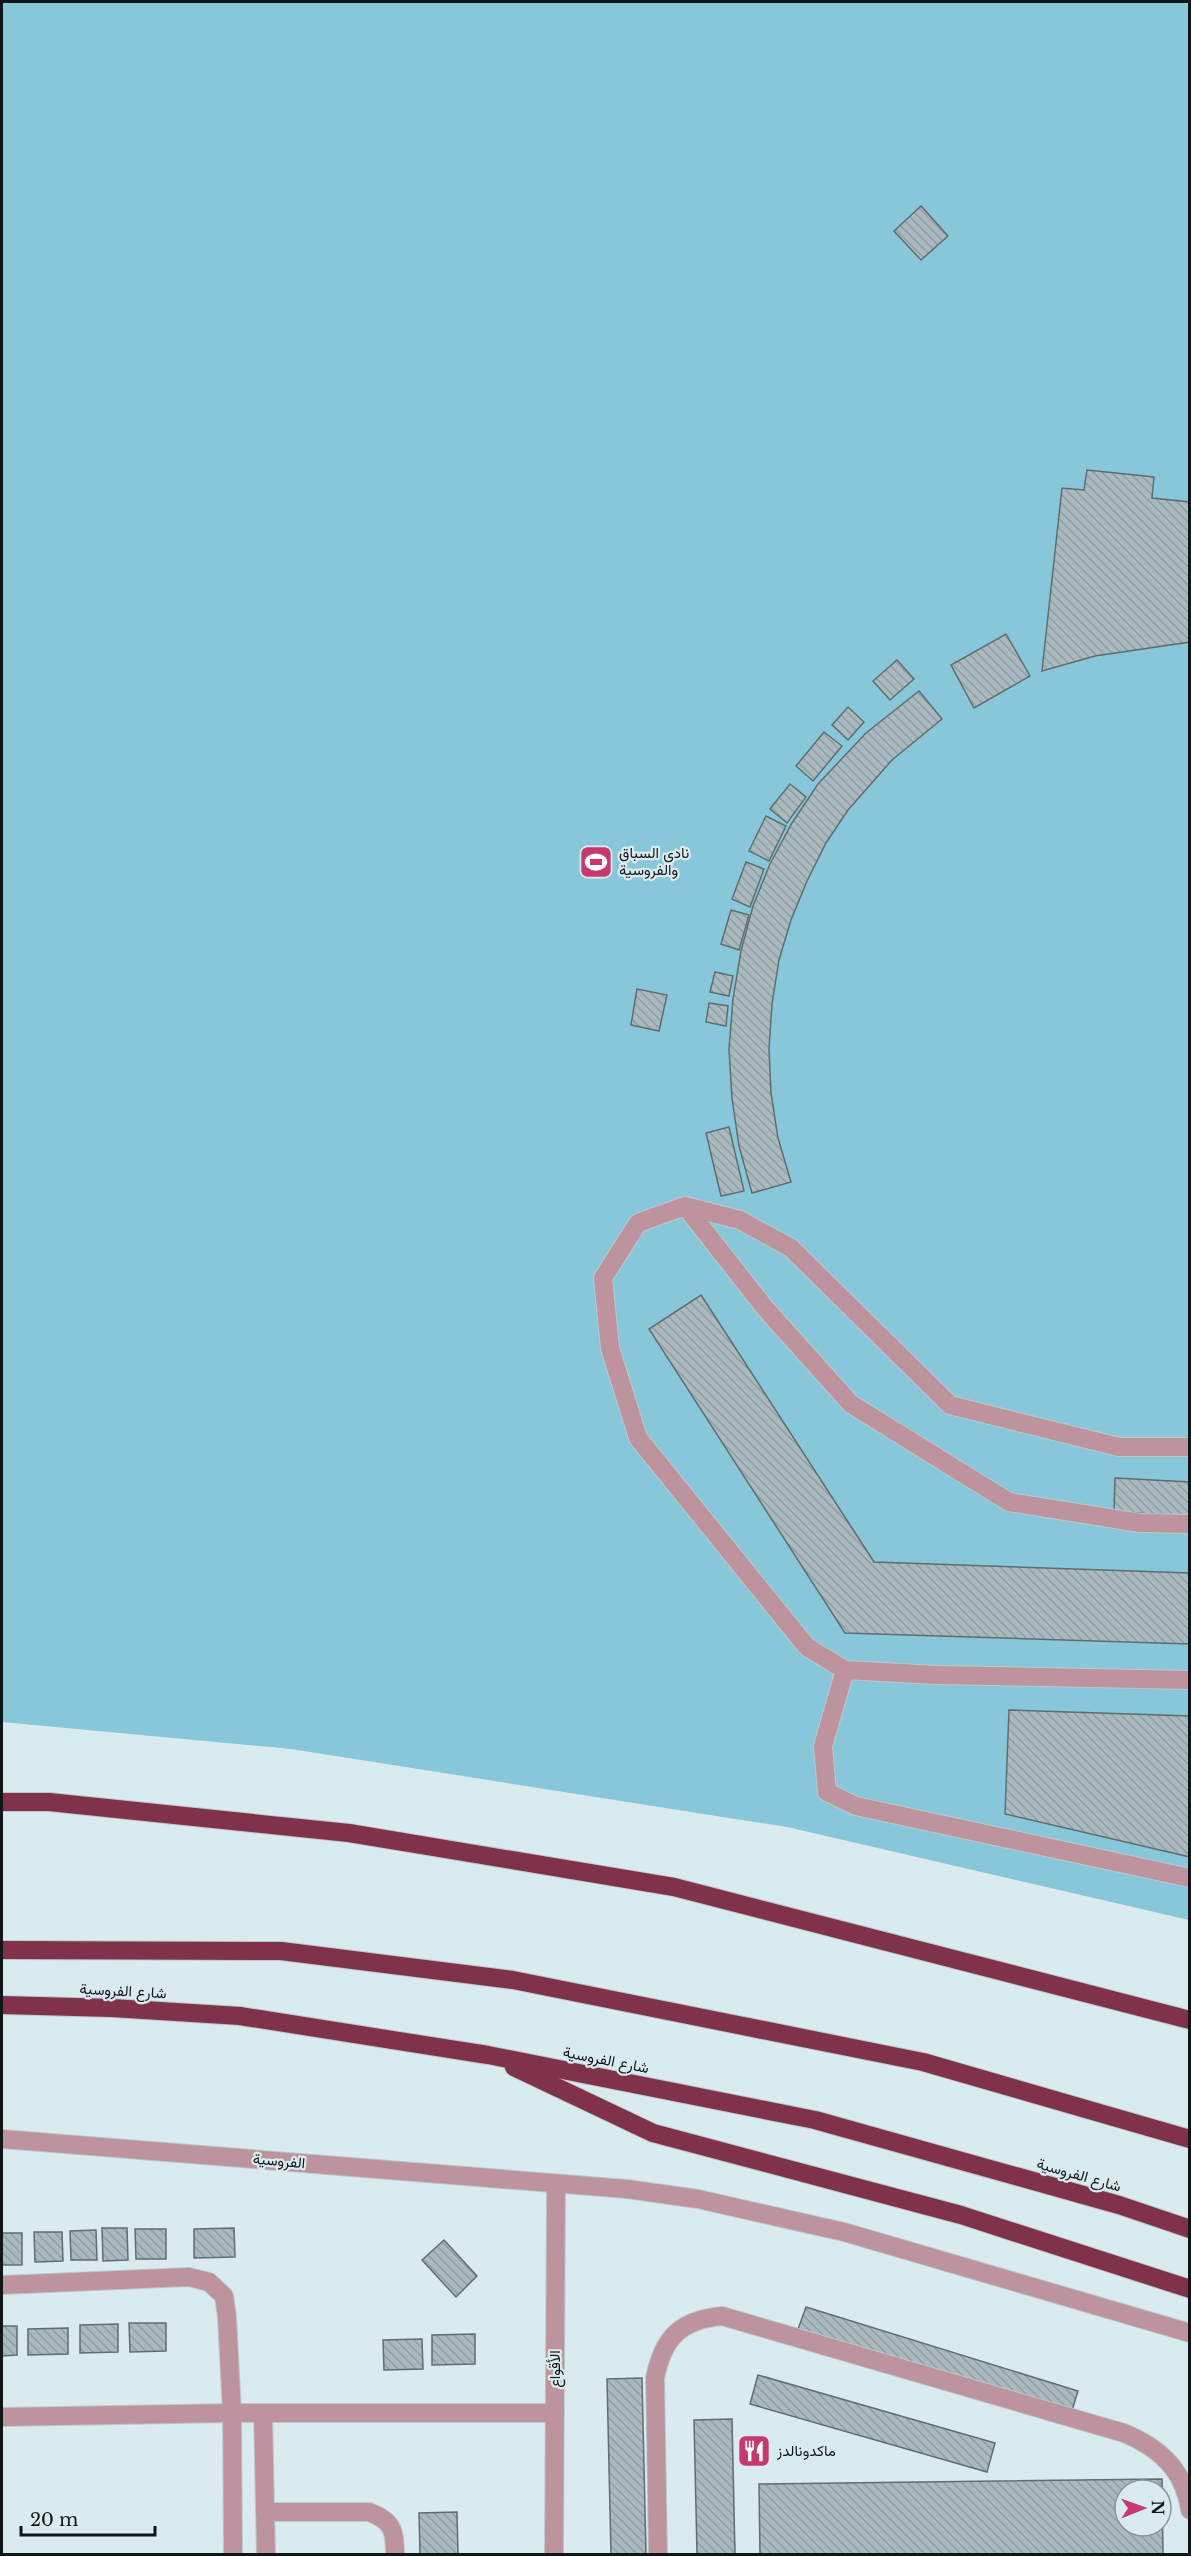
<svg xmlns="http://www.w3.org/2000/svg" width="1191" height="2556" font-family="'Libre Baskerville',Vazirmatn,serif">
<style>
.garden{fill:#87c7d9}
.building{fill:url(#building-back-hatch);stroke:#5f6e72;stroke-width:1.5;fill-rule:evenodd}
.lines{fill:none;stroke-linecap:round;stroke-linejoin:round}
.minor-casing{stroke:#bac9cd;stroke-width:20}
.highway-casing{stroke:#bac9cd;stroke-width:20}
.minor{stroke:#bd949d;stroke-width:18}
.highway{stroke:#81324b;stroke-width:18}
.labels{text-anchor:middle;stroke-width:4.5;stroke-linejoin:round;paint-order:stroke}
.poi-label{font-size:15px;fill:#111618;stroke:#daebf0;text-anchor:start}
.street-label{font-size:15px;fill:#111618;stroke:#daebf0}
</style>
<defs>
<pattern id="building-back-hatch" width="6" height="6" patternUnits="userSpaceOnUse" patternTransform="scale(1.5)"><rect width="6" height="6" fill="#a9b9bd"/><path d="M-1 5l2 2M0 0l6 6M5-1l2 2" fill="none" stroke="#909ea2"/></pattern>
</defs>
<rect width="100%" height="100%" fill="#daebf0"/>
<path class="garden" d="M 2,2 L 1189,2 L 1189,1920 L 787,1827 L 291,1749 L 2,1722 Z"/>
<g class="building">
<path d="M 921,206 L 948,236 L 921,260 L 894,231 Z"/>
<path d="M 1087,470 L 1154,477 L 1152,498 L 1190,502 L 1190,642 L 1095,656 L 1042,671 L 1062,488 L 1084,490 Z"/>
<path d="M 1006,634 L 1030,676 L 974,708 L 951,665 Z"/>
<path d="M 897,660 L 914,679 L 890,700 L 873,681 Z"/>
<path d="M 919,691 L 942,719 L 892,760 L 848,810 L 826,843 L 807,881 L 791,920 L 779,960 L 772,1004 L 769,1049 L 771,1093 L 778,1138 L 791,1182 L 752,1193 L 739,1146 L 732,1098 L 729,1049 L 733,999 L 741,951 L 753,906 L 770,864 L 792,823 L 818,784 L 866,733 Z"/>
<path d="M 848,707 L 864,722 L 848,740 L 832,725 Z"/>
<path d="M 824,732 L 842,746 L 813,781 L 796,766 Z"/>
<path d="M 790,784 L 806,797 L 787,823 L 770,809 Z"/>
<path d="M 766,816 L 786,826 L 769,861 L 749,851 Z"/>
<path d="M 746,862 L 764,869 L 750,907 L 732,899 Z"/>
<path d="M 731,910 L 749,915 L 739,950 L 721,944 Z"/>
<path d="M 715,972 L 733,976 L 729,996 L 710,992 Z"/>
<path d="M 637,989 L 667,995 L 659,1031 L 631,1025 Z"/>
<path d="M 709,1003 L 728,1006 L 726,1026 L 706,1022 Z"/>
<path d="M 729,1127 L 744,1191 L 721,1196 L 706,1133 Z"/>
<path d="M 701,1295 L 874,1562 L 1190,1573 L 1190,1644 L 845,1633 L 649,1329 Z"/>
<path d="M 1115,1478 L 1190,1482 L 1190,1516 L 1114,1512 Z"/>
<path d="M 1009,1710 L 1190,1716 L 1190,1857 L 1005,1814 Z"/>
<path d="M 102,2228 L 127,2228 L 128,2260 L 103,2261 Z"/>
<path d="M 234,2228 L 235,2257 L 194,2258 L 194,2229 Z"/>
<path d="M 135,2229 L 166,2229 L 166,2259 L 136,2259 Z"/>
<path d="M 96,2230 L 97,2260 L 71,2260 L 70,2231 Z"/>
<path d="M 34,2232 L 62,2232 L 63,2261 L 35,2262 Z"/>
<rect x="2" y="2233" width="20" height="32"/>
<path d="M 444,2240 L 477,2276 L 456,2297 L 422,2260 Z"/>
<path d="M 806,2307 L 1078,2391 L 1070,2417 L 797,2332 Z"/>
<path d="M 129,2323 L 166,2323 L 166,2351 L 130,2352 Z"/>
<path d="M 118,2324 L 118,2352 L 80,2353 L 80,2325 Z"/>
<path d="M 2,2326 L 17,2326 L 17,2355 L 2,2356 Z"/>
<path d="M 68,2328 L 68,2354 L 28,2355 L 28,2329 Z"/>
<path d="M 475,2334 L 475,2364 L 432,2365 L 432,2335 Z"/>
<path d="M 422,2339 L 423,2369 L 384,2370 L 383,2340 Z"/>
<path d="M 758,2375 L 995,2443 L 987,2472 L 750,2404 Z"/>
<path d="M 642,2378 L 646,2554 L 611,2554 L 607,2379 Z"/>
<path d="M 732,2419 L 735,2554 L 697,2554 L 694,2420 Z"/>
<path d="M 1162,2479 L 1163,2554 L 760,2554 L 759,2484 ZM 1125,2490 L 1161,2490 L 1161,2526 L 1125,2526 Z"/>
<path d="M 457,2512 L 458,2554 L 420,2554 L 419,2513 Z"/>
</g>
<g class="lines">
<g class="minor-casing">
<g id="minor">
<path d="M 685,1206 L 765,1308 L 851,1404 L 1009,1502 L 1140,1523 L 1190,1524"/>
<path d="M 1190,1447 L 1119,1447 L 950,1405 L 791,1248 L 740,1220 L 685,1206 L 638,1223 L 603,1278 L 610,1348 L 638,1438 L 807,1647 L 845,1670 L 937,1675 L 1190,1680"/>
<path d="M 845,1670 L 823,1746 L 827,1792 L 856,1806 L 1190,1878"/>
<path d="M 2,2139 L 627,2189 L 698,2199 L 844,2232 L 1190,2333"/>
<path d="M 2,2285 L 189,2277 L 209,2282 L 224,2296 L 227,2317 L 232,2413 L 233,2554"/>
<path d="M 263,2414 L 266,2554"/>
<path d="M 2,2417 L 232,2413 L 555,2413"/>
<path d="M 265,2512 L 369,2512 C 393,2521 395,2531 395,2554"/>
<path d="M 554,2554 L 556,2184"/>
<path d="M 658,2554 L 655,2378 C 663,2338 680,2320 722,2316 L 1124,2433 C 1160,2448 1184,2470 1190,2510"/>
</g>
</g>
<g class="highway-casing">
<g id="highway">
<path d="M 2,1802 L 49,1802 L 349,1833 L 674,1887 L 1190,2020"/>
<path d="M 2,1950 L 281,1951 L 513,1980 L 923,2062 L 1190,2139"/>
<path d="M 2,2005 L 112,2008 L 240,2016 L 488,2055 L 815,2120 L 1119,2205 L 1190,2229"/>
<path d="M 514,2067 L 653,2133 L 961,2215 L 1190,2289"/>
</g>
</g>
<use href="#minor" class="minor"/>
<use href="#highway" class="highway"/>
</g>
<defs>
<g id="stadium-square" transform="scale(1.725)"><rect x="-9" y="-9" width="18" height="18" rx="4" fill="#c5396c" stroke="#daebf0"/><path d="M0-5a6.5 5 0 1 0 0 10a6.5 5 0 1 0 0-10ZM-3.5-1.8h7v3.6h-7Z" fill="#fff"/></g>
<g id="restaurant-square" transform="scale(1.725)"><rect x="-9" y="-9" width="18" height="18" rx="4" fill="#c5396c" stroke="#daebf0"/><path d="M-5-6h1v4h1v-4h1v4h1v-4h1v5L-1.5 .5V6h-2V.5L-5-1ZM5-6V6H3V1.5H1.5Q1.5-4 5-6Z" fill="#fff"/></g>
</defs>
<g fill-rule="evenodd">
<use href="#stadium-square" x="596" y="862"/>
<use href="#restaurant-square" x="754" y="2451"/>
</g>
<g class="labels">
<g class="poi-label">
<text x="619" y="858">نادي السباق<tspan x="619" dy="17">والفروسية</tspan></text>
<text x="777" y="2456">ماكدونالدز</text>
</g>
<g class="street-label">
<text transform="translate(123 1991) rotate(3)" y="5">شارع الفروسية</text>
<text transform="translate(606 2060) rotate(11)" y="5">شارع الفروسية</text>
<text transform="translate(279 2161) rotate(5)" y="5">الفروسية</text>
<text transform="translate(1079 2175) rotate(16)" y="5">شارع الفروسية</text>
<text transform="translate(555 2369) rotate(-90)" y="5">الأقواع</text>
</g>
</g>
<rect width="1191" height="2556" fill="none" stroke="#111618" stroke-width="6"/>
<g transform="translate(1143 2508) rotate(89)"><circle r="28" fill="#daebf0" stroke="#8a969a" stroke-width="1.5"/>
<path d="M0-4.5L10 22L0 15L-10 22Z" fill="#c5396c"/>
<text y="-9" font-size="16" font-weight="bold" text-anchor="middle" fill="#111618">N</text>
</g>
<path d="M21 2526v9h134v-9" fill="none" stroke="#111618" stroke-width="3"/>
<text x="30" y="2526" font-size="18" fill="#111618" stroke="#daebf0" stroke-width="4.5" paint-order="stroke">20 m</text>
</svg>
